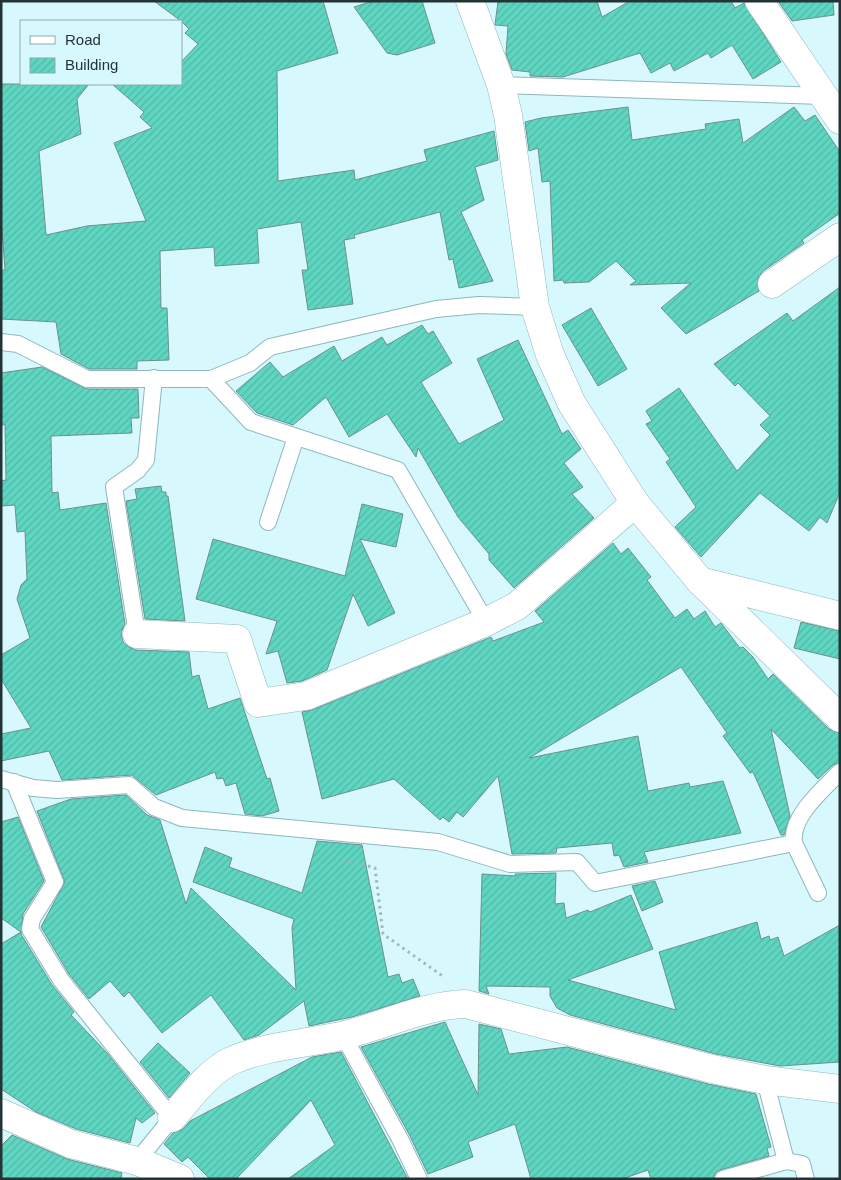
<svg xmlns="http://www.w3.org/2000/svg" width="841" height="1180" font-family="Helvetica,sans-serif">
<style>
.building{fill:url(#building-hatch);stroke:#6b928a}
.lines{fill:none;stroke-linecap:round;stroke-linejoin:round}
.service-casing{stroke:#8db7bd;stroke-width:18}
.minor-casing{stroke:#8db7bd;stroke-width:29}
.path{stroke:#9db9be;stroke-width:3;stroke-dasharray:2.5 4;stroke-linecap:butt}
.service{stroke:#fff;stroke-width:16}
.minor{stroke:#fff;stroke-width:28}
</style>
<defs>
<pattern id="building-hatch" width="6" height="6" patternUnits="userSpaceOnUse" patternTransform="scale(1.25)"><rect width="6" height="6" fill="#5ed6c1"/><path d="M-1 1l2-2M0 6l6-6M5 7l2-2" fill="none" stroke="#51b8a6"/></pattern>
</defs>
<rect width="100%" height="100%" fill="#d7f9fe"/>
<g class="building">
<path d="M 154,1 L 323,1 L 338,53 L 277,71 L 278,181 L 354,170 L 355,180 L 427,161 L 424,150 L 494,131 L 498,160 L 475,167 L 484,200 L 461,212 L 493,281 L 459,288 L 453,259 L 449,260 L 440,212 L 354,235 L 355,238 L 344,240 L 353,304 L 308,310 L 302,270 L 308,270 L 301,222 L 257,229 L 259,263 L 215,266 L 214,247 L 160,251 L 161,308 L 167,308 L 169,360 L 137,361 L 137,369 L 89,369 L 61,354 L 56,322 L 1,319 L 1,270 L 5,270 L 1,217 L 1,84 L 89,84 L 77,99 L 81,134 L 39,151 L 46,235 L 87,226 L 146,221 L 114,143 L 152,128 L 140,117 L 144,112 L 112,84 L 181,84 L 181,62 L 198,44 L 185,33 L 189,29 L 181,21 Z"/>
<path d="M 373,1 L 422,1 L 435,43 L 397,55 L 387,53 L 354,7 Z"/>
<path d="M 498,1 L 597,1 L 602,17 L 630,1 L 731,1 L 735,8 L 744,3 L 781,62 L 753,79 L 732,45 L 711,58 L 708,53 L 674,71 L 670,63 L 651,73 L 640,53 L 563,77 L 530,76 L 530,72 L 512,70 L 506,54 L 508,26 L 495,25 Z"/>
<path d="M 778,1 L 833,1 L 834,15 L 792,21 Z"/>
<path d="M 628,107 L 632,140 L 706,129 L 705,124 L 739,119 L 743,143 L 794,107 L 805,121 L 815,115 L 840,152 L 840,213 L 802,240 L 804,243 L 763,271 L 758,278 L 759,291 L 686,334 L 661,308 L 691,283 L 630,285 L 636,281 L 616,261 L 589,282 L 564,283 L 563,280 L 554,281 L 550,181 L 542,182 L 538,148 L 529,151 L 525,122 L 541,118 Z"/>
<path d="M 840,287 L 840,492 L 827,523 L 820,517 L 809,531 L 760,493 L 701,557 L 675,527 L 696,507 L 666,462 L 670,459 L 646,424 L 652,421 L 646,411 L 679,388 L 737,471 L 770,435 L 760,425 L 770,416 L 738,383 L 735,386 L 714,364 L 787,313 L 793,321 Z"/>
<path d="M 591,308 L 627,369 L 598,386 L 562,325 Z"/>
<path d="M 422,325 L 428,334 L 433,331 L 452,363 L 421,382 L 459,444 L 504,420 L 477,359 L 518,340 L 562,434 L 568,430 L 581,449 L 564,463 L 583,487 L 572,494 L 594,518 L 514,588 L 489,560 L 489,554 L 458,517 L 418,448 L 416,457 L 387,414 L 349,437 L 326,397 L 293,425 L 257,413 L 236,391 L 270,362 L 283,377 L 334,346 L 342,361 L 382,337 L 387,345 Z"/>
<path d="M 42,367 L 87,389 L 138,389 L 139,418 L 131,418 L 132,433 L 51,436 L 52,493 L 58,492 L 60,510 L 106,503 L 125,624 L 121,633 L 123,642 L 129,647 L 136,650 L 189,652 L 192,677 L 199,675 L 208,709 L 240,698 L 267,779 L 270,778 L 279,811 L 262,816 L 245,814 L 236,783 L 226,786 L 223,778 L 217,779 L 215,772 L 156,795 L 132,775 L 62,780 L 49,751 L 1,761 L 1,734 L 31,728 L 1,679 L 1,655 L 30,638 L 17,599 L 21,585 L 27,579 L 25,531 L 17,532 L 15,505 L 1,506 L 1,481 L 6,480 L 5,424 L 1,426 L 1,373 Z"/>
<path d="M 161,486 L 162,492 L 166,492 L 166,496 L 168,496 L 185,621 L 145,619 L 126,501 L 137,499 L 135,489 Z"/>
<path d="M 362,504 L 403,514 L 396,547 L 360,539 L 395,613 L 368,626 L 353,594 L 327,670 L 302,681 L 287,683 L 278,651 L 266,654 L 277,621 L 196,599 L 213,539 L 345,576 Z"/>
<path d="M 613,543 L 621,554 L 628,548 L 651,577 L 647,580 L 675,618 L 687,609 L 694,619 L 705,611 L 715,627 L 721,623 L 740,648 L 743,647 L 753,657 L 768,679 L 773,674 L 829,729 L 840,733 L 840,762 L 833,765 L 818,779 L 771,729 L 790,816 L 784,835 L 781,835 L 753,772 L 750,773 L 723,736 L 727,733 L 681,667 L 529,758 L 638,736 L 648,791 L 689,783 L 690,787 L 723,781 L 741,833 L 644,852 L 648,862 L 624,867 L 619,855 L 614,856 L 612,843 L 557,848 L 556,853 L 512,854 L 498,776 L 463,817 L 457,812 L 449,822 L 443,817 L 440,820 L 394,779 L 322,799 L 302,712 L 312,710 L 491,637 L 493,641 L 544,622 L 535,611 Z"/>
<path d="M 801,622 L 840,631 L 840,659 L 794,648 Z"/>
<path d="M 126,795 L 147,815 L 160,820 L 186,904 L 191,888 L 296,990 L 292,928 L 294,919 L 193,882 L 205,847 L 232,858 L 229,867 L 302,893 L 317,841 L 362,845 L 388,977 L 399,974 L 402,983 L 413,979 L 420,996 L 352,1017 L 309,1026 L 304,1001 L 259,1035 L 244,1040 L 211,995 L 162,1033 L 129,992 L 124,997 L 110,981 L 89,999 L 69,974 L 41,927 L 65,882 L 37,811 L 71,799 Z"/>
<path d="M 18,817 L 44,881 L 23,914 L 21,934 L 52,985 L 74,1012 L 71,1015 L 107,1053 L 155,1113 L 142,1123 L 136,1118 L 130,1143 L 76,1129 L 36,1112 L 1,1089 L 1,944 L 21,932 L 1,918 L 1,822 Z"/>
<path d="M 556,873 L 555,904 L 564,903 L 566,918 L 588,910 L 590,912 L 631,895 L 653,949 L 568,980 L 676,1010 L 659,952 L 757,922 L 761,939 L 769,936 L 770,940 L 778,937 L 784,956 L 840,925 L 840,1062 L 780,1066 L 716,1054 L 570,1015 L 557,1008 L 550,996 L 550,987 L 486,986 L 489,994 L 479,991 L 482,874 L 516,876 L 515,874 Z"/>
<path d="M 655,881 L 663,902 L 642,911 L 632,886 Z"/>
<path d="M 445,1022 L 478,1095 L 479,1024 L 501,1029 L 509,1054 L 567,1047 L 708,1084 L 756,1094 L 771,1147 L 767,1148 L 769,1156 L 720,1170 L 716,1172 L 713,1179 L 651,1179 L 648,1170 L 622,1179 L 531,1179 L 515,1124 L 468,1142 L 473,1157 L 428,1174 L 409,1134 L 361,1047 Z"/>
<path d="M 158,1043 L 190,1073 L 169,1098 L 140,1062 Z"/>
<path d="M 341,1052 L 408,1179 L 288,1179 L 335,1145 L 311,1100 L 236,1179 L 210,1179 L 188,1157 L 182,1162 L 164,1144 L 173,1133 L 183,1129 L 190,1121 L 312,1057 Z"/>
<path d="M 12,1135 L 67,1159 L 122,1173 L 121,1179 L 1,1179 L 1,1146 Z"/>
</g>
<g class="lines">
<g class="service-casing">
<g id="service">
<path d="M 501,85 L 823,96"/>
<path d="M 1,342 L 18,344 L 87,379 L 211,379 L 250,363 L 270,347 L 436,309 L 479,305 L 535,307"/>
<path d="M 211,379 L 251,422 L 398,470 L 486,622"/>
<path d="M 268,522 L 296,437"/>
<path d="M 137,634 L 114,487 L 138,470 L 146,460 L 154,378"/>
<path d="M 1,779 L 33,788 L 57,790 L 129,785 L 154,807 L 182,818 L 438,842 L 510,864 L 577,862 L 595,883 L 794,843"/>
<path d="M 14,782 L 55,882 L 32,919 L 30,929 L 61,980 L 172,1118 L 137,1161"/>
<path d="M 818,893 L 794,843 C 790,817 823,789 840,772"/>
<path d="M 343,1035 L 400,1139 L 419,1179"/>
<path d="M 786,1161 L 802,1164 L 806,1179"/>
<path d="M 723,1179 L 786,1161 L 765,1080"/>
</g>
</g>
<g class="minor-casing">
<g id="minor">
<path d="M 470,1 L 501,85 L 508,115 L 535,307 L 550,355 L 572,404 L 635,503 L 700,581 L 840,718"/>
<path d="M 759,1 L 840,120"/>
<path d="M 772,284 L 840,237"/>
<path d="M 700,581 L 840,616"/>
<path d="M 137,634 L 237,639 L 258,703 L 306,696 L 486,622 L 517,606 L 635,503"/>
<path d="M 1,1113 L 71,1144 L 137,1161 L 180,1179"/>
<path d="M 172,1118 C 189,1099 206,1074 229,1062 C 259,1047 308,1043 341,1036 C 383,1026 423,1005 466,1004 L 712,1069 L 765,1080 L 840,1089"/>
</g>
</g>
<path class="path" d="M 343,859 L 375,868 L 383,934 L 444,977"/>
<use href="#service" class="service"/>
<use href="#minor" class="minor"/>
</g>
<rect width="841" height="1180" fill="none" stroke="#233437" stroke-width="5"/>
<rect x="20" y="20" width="162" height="65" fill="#d7f9fe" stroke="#8faaae"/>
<rect x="30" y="36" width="25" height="8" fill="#ffffff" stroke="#8faaae"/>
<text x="65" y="45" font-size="15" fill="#233437">Road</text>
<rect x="30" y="58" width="25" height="15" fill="url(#building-hatch)" stroke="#8faaae"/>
<text x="65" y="70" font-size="15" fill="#233437">Building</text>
</svg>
